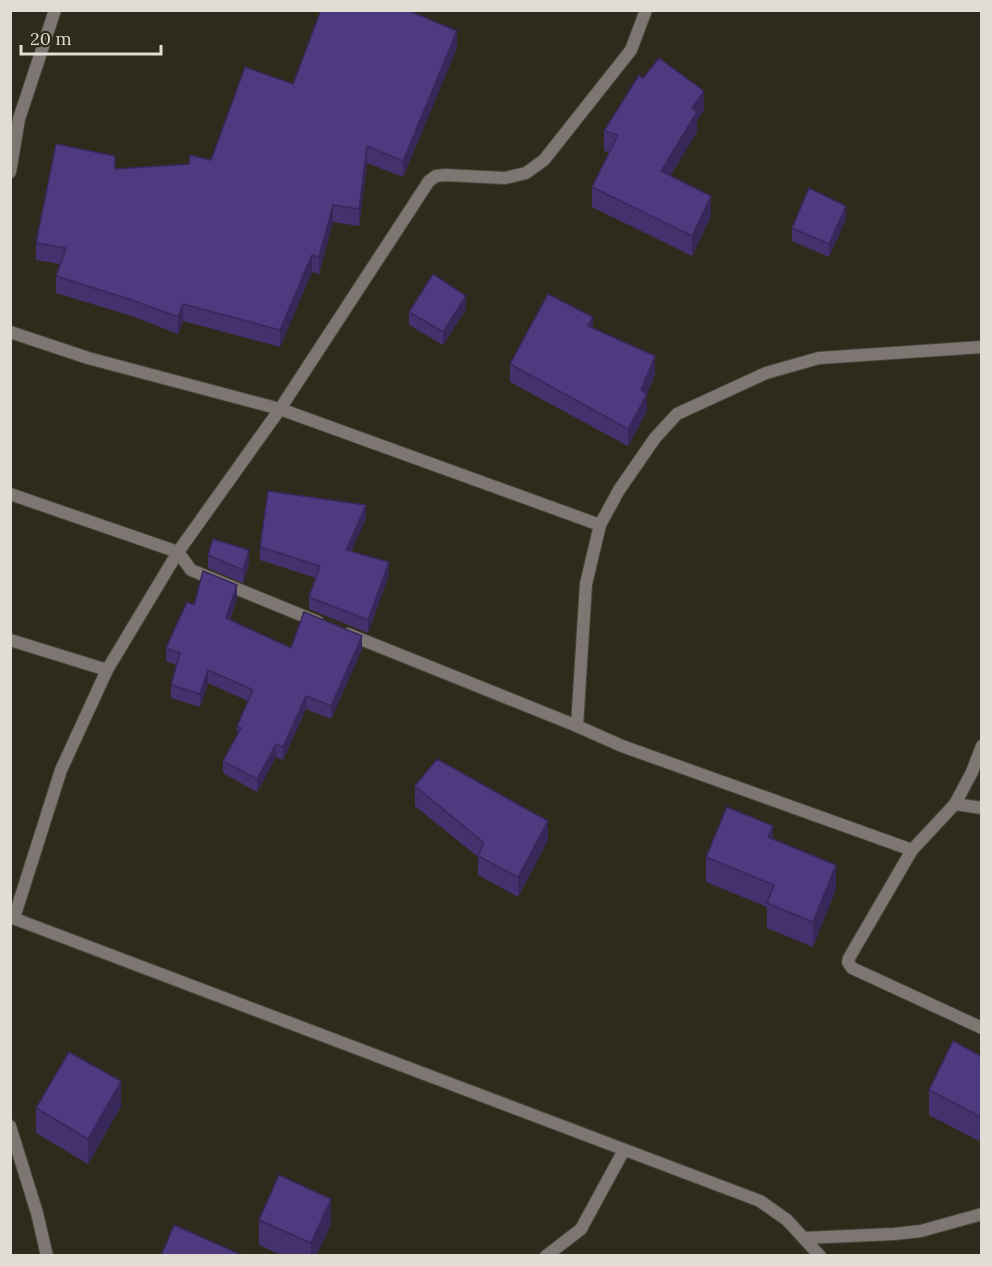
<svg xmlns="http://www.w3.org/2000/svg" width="992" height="1266" font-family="Lora,serif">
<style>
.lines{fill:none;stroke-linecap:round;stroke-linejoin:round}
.service-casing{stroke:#4a473a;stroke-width:14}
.minor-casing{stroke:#4a473a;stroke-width:14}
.service{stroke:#7d7672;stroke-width:12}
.minor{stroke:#7d7672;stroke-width:12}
.wall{fill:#44316d}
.shaded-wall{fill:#372859}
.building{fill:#4f397f;stroke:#372859;stroke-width:1.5}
</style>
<rect width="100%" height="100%" fill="#2e2b1d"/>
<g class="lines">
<g class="service-casing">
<g id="service">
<path d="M 955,804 L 982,808"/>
<path d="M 546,1256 L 581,1229 L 624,1150"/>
</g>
</g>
<g class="minor-casing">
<g id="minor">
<path d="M 10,172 L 19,119 L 55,10"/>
<path d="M 10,332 L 88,358 L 280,409 L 600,525"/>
<path d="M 10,494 L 178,552 L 191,570 L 318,622"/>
<path d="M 348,634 L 577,726 L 622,746 L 912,850"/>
<path d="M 10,640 L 107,670"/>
<path d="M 577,726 L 586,584 L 600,525 L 619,490 L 655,438 L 677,414 L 766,373 L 819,358 L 982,347"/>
<path d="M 982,746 L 972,772 L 955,804 L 912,850 L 849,958 L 848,962 L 852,968 L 982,1028"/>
<path d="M 10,917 L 760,1201 L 787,1220 L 820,1256"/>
<path d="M 14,918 L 61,770 L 107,670 L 178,552 L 280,409 L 429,181 L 436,176 L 445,175 L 505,178 L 526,173 L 544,160 L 631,50 L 646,10"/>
<path d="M 10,1126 L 37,1213 L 47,1256"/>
<path d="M 804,1238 L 894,1234 L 921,1231 L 982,1214"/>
</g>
</g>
<use href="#service" class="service"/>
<use href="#minor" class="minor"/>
</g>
<g class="wall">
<path d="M 457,48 L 403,177 L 367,163 L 359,226 L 333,222 L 319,274 L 312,272 L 280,347 L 183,321 L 178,334 L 132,316 L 56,293 L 56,276 L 60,264 L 36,260 L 36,243 L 115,169 L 189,164 L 211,160 L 293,84 Z"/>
<path d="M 704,111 L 697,120 L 697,132 L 670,176 L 711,216 L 692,256 L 592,207 L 592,187 L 609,152 L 604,151 L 604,131 Z"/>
<path d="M 846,219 L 829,257 L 792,241 L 792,228 Z"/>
<path d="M 466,309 L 443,345 L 409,325 L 409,312 Z"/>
<path d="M 593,328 L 655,374 L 647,394 L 647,411 L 628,446 L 510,382 L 510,364 Z"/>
<path d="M 366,518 L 351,552 L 389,575 L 368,633 L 309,609 L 309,597 L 316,578 L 260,560 L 260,547 Z"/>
<path d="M 208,555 L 249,563 L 243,583 L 208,568 Z"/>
<path d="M 237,598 L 230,620 L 291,648 L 362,649 L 331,719 L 306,709 L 283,760 L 276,757 L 257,792 L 223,773 L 223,761 L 237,735 L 237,726 L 248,701 L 208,683 L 200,707 L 171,698 L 171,685 L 176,665 L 166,661 L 166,648 L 194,605 Z"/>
<path d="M 415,786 L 548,840 L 518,897 L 478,875 L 478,857 L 415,806 Z"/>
<path d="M 773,839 L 836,889 L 813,947 L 767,928 L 767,907 L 706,882 L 706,857 Z"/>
<path d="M 981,1056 L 981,1142 L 929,1115 L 929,1090 Z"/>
<path d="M 121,1106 L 88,1164 L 36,1133 L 36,1108 Z"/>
<path d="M 259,1220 L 331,1224 L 316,1256 L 283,1256 L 259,1245 Z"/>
</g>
<g class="shaded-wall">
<path d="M 457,31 L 457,48 L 403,177 L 403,161 Z"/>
<path d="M 704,91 L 704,111 L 697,120 L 697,132 L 661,191 L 661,171 L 692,108 Z"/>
<path d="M 367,146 L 367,163 L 359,226 L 359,209 Z"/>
<path d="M 711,196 L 711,216 L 692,256 L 692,236 Z"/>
<path d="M 333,205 L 333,222 L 319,274 L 319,257 Z"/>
<path d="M 846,206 L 846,219 L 829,257 L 829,244 Z"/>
<path d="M 312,255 L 312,272 L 280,347 L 280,330 Z"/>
<path d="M 466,296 L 466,309 L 443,345 L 443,332 Z"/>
<path d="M 183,304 L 183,321 L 178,334 L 178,317 Z"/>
<path d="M 593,317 L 593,335 L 588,326 Z"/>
<path d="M 655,356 L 655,374 L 647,394 L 647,411 L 628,446 L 628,429 L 641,390 Z"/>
<path d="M 366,505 L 366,518 L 346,563 L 346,550 Z"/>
<path d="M 249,550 L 249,563 L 243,583 L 243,570 Z"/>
<path d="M 389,562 L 389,575 L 368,633 L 368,620 Z"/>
<path d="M 237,585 L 237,598 L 226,631 L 226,618 Z"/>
<path d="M 362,636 L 362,649 L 331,719 L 331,706 Z"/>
<path d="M 208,670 L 208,683 L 200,707 L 200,694 Z"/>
<path d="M 306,696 L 306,709 L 283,760 L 283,747 Z"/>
<path d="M 276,744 L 276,757 L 257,792 L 257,779 Z"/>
<path d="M 548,821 L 548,840 L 518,897 L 518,877 Z"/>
<path d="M 773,826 L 773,851 L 768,837 Z"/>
<path d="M 836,865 L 836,889 L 813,947 L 813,922 Z"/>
<path d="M 121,1081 L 121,1106 L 88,1164 L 88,1139 Z"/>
<path d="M 331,1199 L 331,1224 L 316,1256 L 311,1256 L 311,1243 Z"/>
</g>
<g class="building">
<path d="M 321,10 L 407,10 L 457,31 L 403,161 L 367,146 L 359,209 L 333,205 L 319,257 L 312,255 L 280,330 L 183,304 L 178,317 L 132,300 L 56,276 L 66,248 L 36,243 L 56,144 L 115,156 L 115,169 L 189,164 L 190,155 L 211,160 L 245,67 L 293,84 Z"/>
<path d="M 659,58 L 704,91 L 692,108 L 697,112 L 661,171 L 711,196 L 692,236 L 592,187 L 618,135 L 604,131 L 639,75 L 643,78 Z"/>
<path d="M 809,188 L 846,206 L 829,244 L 792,228 Z"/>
<path d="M 433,274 L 466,296 L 443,332 L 409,312 Z"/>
<path d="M 548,294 L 593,317 L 588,326 L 655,356 L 641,390 L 647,394 L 628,429 L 510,364 Z"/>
<path d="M 268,491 L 366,505 L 346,550 L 389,562 L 368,620 L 309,597 L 320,566 L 260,547 Z"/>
<path d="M 213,539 L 249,550 L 243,570 L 208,555 Z"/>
<path d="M 203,571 L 237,585 L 226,618 L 291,648 L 304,612 L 362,636 L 331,706 L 306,696 L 283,747 L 276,744 L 257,779 L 223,761 L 241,728 L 237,726 L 253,690 L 208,670 L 200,694 L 171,685 L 180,653 L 166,648 L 187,602 L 194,605 Z"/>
<path d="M 437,759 L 548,821 L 518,877 L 478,856 L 484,843 L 415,786 Z"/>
<path d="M 727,807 L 773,826 L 768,837 L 836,865 L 813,922 L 767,903 L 774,885 L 706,857 Z"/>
<path d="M 953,1041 L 981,1056 L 981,1117 L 929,1090 Z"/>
<path d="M 69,1052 L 121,1081 L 88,1139 L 36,1108 Z"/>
<path d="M 279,1175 L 331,1199 L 311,1243 L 259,1220 Z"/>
<path d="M 174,1225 L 244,1256 L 161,1256 Z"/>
</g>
<rect width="992" height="1266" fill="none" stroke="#dfddd4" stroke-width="24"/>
<path d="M21 45v9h140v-9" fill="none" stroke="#dfddd4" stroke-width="3"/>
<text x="30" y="45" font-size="18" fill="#dfddd4" stroke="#2e2b1d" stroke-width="4.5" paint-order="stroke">20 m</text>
</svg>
